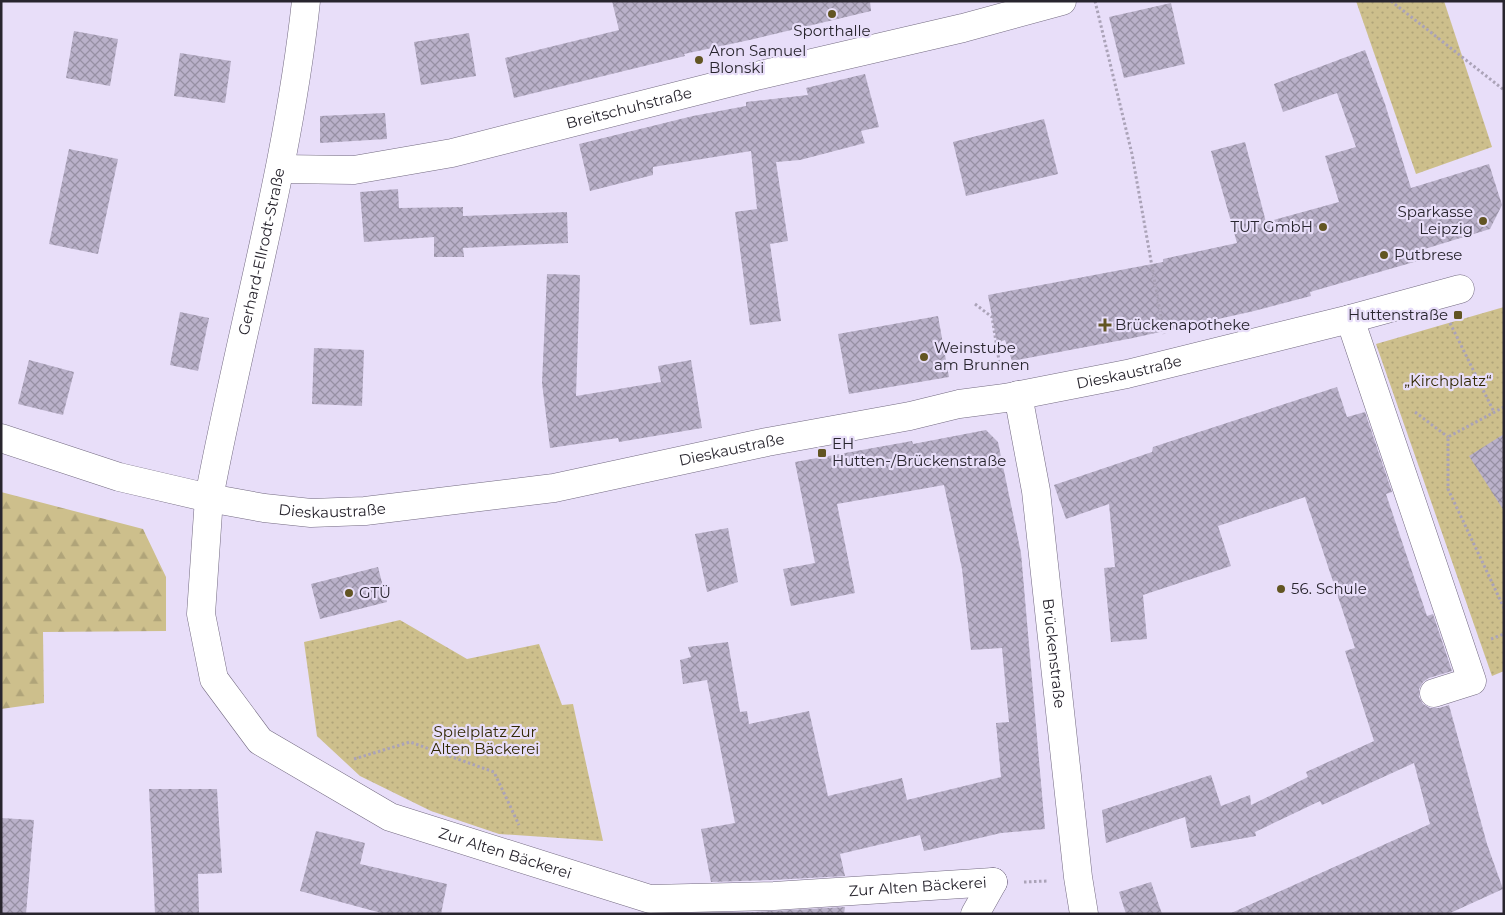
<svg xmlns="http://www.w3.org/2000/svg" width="1505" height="915" font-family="Montserrat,sans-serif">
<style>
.forest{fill:url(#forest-firs)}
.park{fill:url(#park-dots)}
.building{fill:url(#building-cross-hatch)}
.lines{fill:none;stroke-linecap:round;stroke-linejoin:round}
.minor-casing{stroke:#736a81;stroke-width:29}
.major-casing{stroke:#736a81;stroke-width:29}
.path{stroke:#aba3b8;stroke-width:3;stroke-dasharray:2.5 2.5;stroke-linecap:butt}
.minor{stroke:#fff;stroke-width:28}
.major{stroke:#fff;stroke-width:28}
.poi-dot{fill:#625522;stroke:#e8def9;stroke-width:2}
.labels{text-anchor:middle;stroke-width:4.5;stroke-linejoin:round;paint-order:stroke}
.poi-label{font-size:15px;fill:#28252e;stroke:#e8def9;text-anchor:start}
.street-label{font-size:15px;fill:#28252e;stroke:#e8def9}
.park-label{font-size:15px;fill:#322904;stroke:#e8def9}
</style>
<defs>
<pattern id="forest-firs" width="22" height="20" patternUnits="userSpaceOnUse" patternTransform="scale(1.25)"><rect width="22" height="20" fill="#cdbf8c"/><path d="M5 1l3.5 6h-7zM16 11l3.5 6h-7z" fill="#b0a479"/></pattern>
<pattern id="park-dots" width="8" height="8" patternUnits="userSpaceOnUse" patternTransform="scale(1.25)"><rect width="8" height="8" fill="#cdbf8c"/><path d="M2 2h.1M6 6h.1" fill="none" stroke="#b0a479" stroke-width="1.8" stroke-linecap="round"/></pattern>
<pattern id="building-cross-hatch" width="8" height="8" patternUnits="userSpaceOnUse" patternTransform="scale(1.25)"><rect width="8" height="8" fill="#bab1ca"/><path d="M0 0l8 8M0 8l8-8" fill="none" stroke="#9790a4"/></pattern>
</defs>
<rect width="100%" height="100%" fill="#e8def9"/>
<path class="forest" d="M 1,492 L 143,529 L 166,577 L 166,631 L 43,632 L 44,703 L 1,709 Z"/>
<g class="park">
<path d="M 1356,1 L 1444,1 L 1492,147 L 1416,174 Z"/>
<path d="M 1504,307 L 1504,671 L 1492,676 L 1376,344 Z"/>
<path d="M 400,620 L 467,659 L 539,644 L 562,705 L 573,704 L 603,841 L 499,834 L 431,811 L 360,776 L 317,736 L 304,642 Z"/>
</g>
<g class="building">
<path d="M 612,1 L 870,1 L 871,11 L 754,39 L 684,54 L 685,56 L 514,98 L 505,58 L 619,30 Z"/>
<path d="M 1171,3 L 1185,64 L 1124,78 L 1109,17 Z"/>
<path d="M 74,31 L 118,39 L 110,86 L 66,78 Z"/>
<path d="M 469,33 L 476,76 L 421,85 L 414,42 Z"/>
<path d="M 1365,50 L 1385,104 L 1411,188 L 1489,164 L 1502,205 L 1490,229 L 1418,251 L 1421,260 L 1310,292 L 1311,296 L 1254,311 L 1133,338 L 1012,361 L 1005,340 L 997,343 L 988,295 L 1163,262 L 1163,259 L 1237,243 L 1211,151 L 1245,142 L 1266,222 L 1339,202 L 1325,156 L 1356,147 L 1337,93 L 1283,112 L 1274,84 Z"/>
<path d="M 180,53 L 231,61 L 225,103 L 174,96 Z"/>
<path d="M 865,74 L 879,127 L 861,131 L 865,143 L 800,160 L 776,162 L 788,241 L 770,244 L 781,321 L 750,325 L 735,212 L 757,209 L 751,151 L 653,167 L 653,175 L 590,191 L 579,144 L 693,116 L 746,106 L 746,102 L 808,95 L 806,88 Z"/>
<path d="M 385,113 L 387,139 L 320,143 L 320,116 Z"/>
<path d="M 1044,119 L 1058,174 L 966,196 L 953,142 Z"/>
<path d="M 69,149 L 118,159 L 98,254 L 49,244 Z"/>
<path d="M 398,189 L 399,208 L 463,207 L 463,216 L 567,212 L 568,243 L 463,248 L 464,257 L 434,257 L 434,237 L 364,242 L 360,192 Z"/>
<path d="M 547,274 L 580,275 L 576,396 L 661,382 L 658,366 L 691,360 L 702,428 L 619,442 L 618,438 L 550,448 L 542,383 Z"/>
<path d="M 180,312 L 209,318 L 198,371 L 170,365 Z"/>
<path d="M 938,316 L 949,377 L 849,394 L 838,334 Z"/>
<path d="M 314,348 L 364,350 L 362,406 L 312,404 Z"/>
<path d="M 29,360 L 74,372 L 63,415 L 18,404 Z"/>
<path d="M 1337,387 L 1347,417 L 1365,412 L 1392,492 L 1386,494 L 1427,616 L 1433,614 L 1452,671 L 1429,678 L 1423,682 L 1419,689 L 1419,697 L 1423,704 L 1430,708 L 1439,708 L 1449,705 L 1487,844 L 1503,889 L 1448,914 L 1229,914 L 1430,824 L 1414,763 L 1322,805 L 1320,801 L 1255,832 L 1256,836 L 1191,848 L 1185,817 L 1106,843 L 1102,810 L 1211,775 L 1221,806 L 1250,795 L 1251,805 L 1308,777 L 1306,772 L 1374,741 L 1345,651 L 1355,648 L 1305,497 L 1218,526 L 1231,566 L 1143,595 L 1147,639 L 1111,642 L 1104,568 L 1115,567 L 1109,504 L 1066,519 L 1054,485 L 1152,452 L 1153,447 Z"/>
<path d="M 986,430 L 998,442 L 1021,553 L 1045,829 L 1001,833 L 924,851 L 920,835 L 840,854 L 845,876 L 773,880 L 711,882 L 701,829 L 735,823 L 707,680 L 683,684 L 680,660 L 691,657 L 688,647 L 728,642 L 740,712 L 747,711 L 749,724 L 809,711 L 828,796 L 902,778 L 907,800 L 1001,777 L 996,723 L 1009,722 L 1002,648 L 971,650 L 962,569 L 944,485 L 837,504 L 855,593 L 791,606 L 783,569 L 815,563 L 795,462 L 912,441 L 913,444 Z"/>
<path d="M 1504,434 L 1504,511 L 1469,456 Z"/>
<path d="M 728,528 L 738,582 L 707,592 L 695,534 Z"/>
<path d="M 378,567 L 387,602 L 320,619 L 311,584 Z"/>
<path d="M 149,789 L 217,789 L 222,873 L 198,874 L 199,914 L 155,914 Z"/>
<path d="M 1,818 L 34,820 L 26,914 L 1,914 Z"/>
<path d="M 316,831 L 365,843 L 360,864 L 447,884 L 441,914 L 385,914 L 300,891 Z"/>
<path d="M 1151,882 L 1162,914 L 1126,914 L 1119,892 Z"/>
<path d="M 845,907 L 844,914 L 737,914 L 736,913 Z"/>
</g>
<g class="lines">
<g class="minor-casing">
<g id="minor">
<path id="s1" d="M 280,169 L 354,170 L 452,153 L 756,76 L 963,28 L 1062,1"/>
<path d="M 1350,319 L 1472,681 L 1434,693"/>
<path id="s2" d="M 209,498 L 201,614 L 214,679 L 260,741 L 390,817 L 650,899 L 774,896 L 993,882"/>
<path d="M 975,914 L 993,882"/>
</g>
</g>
<g class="major-casing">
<g id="major">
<path id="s3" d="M 1018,395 L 1036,491 L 1078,877 L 1084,914"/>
<path id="s4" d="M 1,438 L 119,477 L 209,498 L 264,508 L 311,513 L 365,511 L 554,488 L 767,442 L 910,416 L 959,404 L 1005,398 L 1127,374 L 1350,319 L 1460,289"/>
<path id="s5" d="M 209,498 C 240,332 288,169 306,1"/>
</g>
</g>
<g class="path">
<path d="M 1095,1 L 1132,154 L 1164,334"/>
<path d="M 1391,1 L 1504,90"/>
<path d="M 975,304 L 992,317 L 1000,367"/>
<path d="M 1450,323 L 1494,412"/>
<path d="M 1504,407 L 1448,437 L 1448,489 L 1504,608"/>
<path d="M 1415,412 L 1448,437"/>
<path d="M 1491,639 L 1504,634"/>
<path d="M 354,759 L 410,742 L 494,772 L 519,825"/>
<path d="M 1024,882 L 1047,881"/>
</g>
<use href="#minor" class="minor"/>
<use href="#major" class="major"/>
</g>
<g class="poi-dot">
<circle cx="832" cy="14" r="5"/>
<circle cx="699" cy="60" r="5"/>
<circle cx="1483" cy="221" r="5"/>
<circle cx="1323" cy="227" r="5"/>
<circle cx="1384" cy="255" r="5"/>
<rect x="1453" y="310" width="10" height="10" rx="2.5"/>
<path d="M1102.5 317.5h5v5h5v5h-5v5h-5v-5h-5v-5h5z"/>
<circle cx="924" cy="357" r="5"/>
<rect x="817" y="448" width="10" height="10" rx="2.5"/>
<circle cx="1281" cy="589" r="5"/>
<circle cx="349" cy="593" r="5"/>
</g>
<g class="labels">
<g class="poi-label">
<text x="832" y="36" text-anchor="middle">Sporthalle</text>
<text x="709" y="56">Aron Samuel<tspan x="709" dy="17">Blonski</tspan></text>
<text x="1473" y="217" text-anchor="end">Sparkasse<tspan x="1473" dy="17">Leipzig</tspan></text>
<text x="1313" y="232" text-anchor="end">TUT GmbH</text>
<text x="1394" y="260">Putbrese</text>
<text x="1448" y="320" text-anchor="end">Huttenstraße</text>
<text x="1115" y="330">Brückenapotheke</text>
<text x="934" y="353">Weinstube<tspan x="934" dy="17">am Brunnen</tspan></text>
<text x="832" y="449">EH<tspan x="832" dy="17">Hutten-/Brückenstraße</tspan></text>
<text x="1291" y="594">56. Schule</text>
<text x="359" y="598">GTÜ</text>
</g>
<g class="street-label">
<text dy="5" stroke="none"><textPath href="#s1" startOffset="356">Breitschuhstraße</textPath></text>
<text dy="5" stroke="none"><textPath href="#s5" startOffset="252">Gerhard-Ellrodt-Straße</textPath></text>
<text dy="5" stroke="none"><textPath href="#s4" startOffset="1151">Dieskaustraße</textPath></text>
<text dy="5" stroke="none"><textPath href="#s4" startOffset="746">Dieskaustraße</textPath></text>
<text dy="5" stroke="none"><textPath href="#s4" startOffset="341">Dieskaustraße</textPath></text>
<text dy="5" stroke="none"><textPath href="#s3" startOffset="261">Brückenstraße</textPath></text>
<text dy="5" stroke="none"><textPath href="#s2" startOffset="531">Zur Alten Bäckerei</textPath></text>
<text dy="5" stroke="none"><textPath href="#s2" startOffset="951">Zur Alten Bäckerei</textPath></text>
</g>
<g class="park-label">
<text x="1448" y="386">„Kirchplatz“</text>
<text x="485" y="737">Spielplatz Zur<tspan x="485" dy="17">Alten Bäckerei</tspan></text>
</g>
</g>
<rect width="1505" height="915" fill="none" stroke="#28252e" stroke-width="5"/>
</svg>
